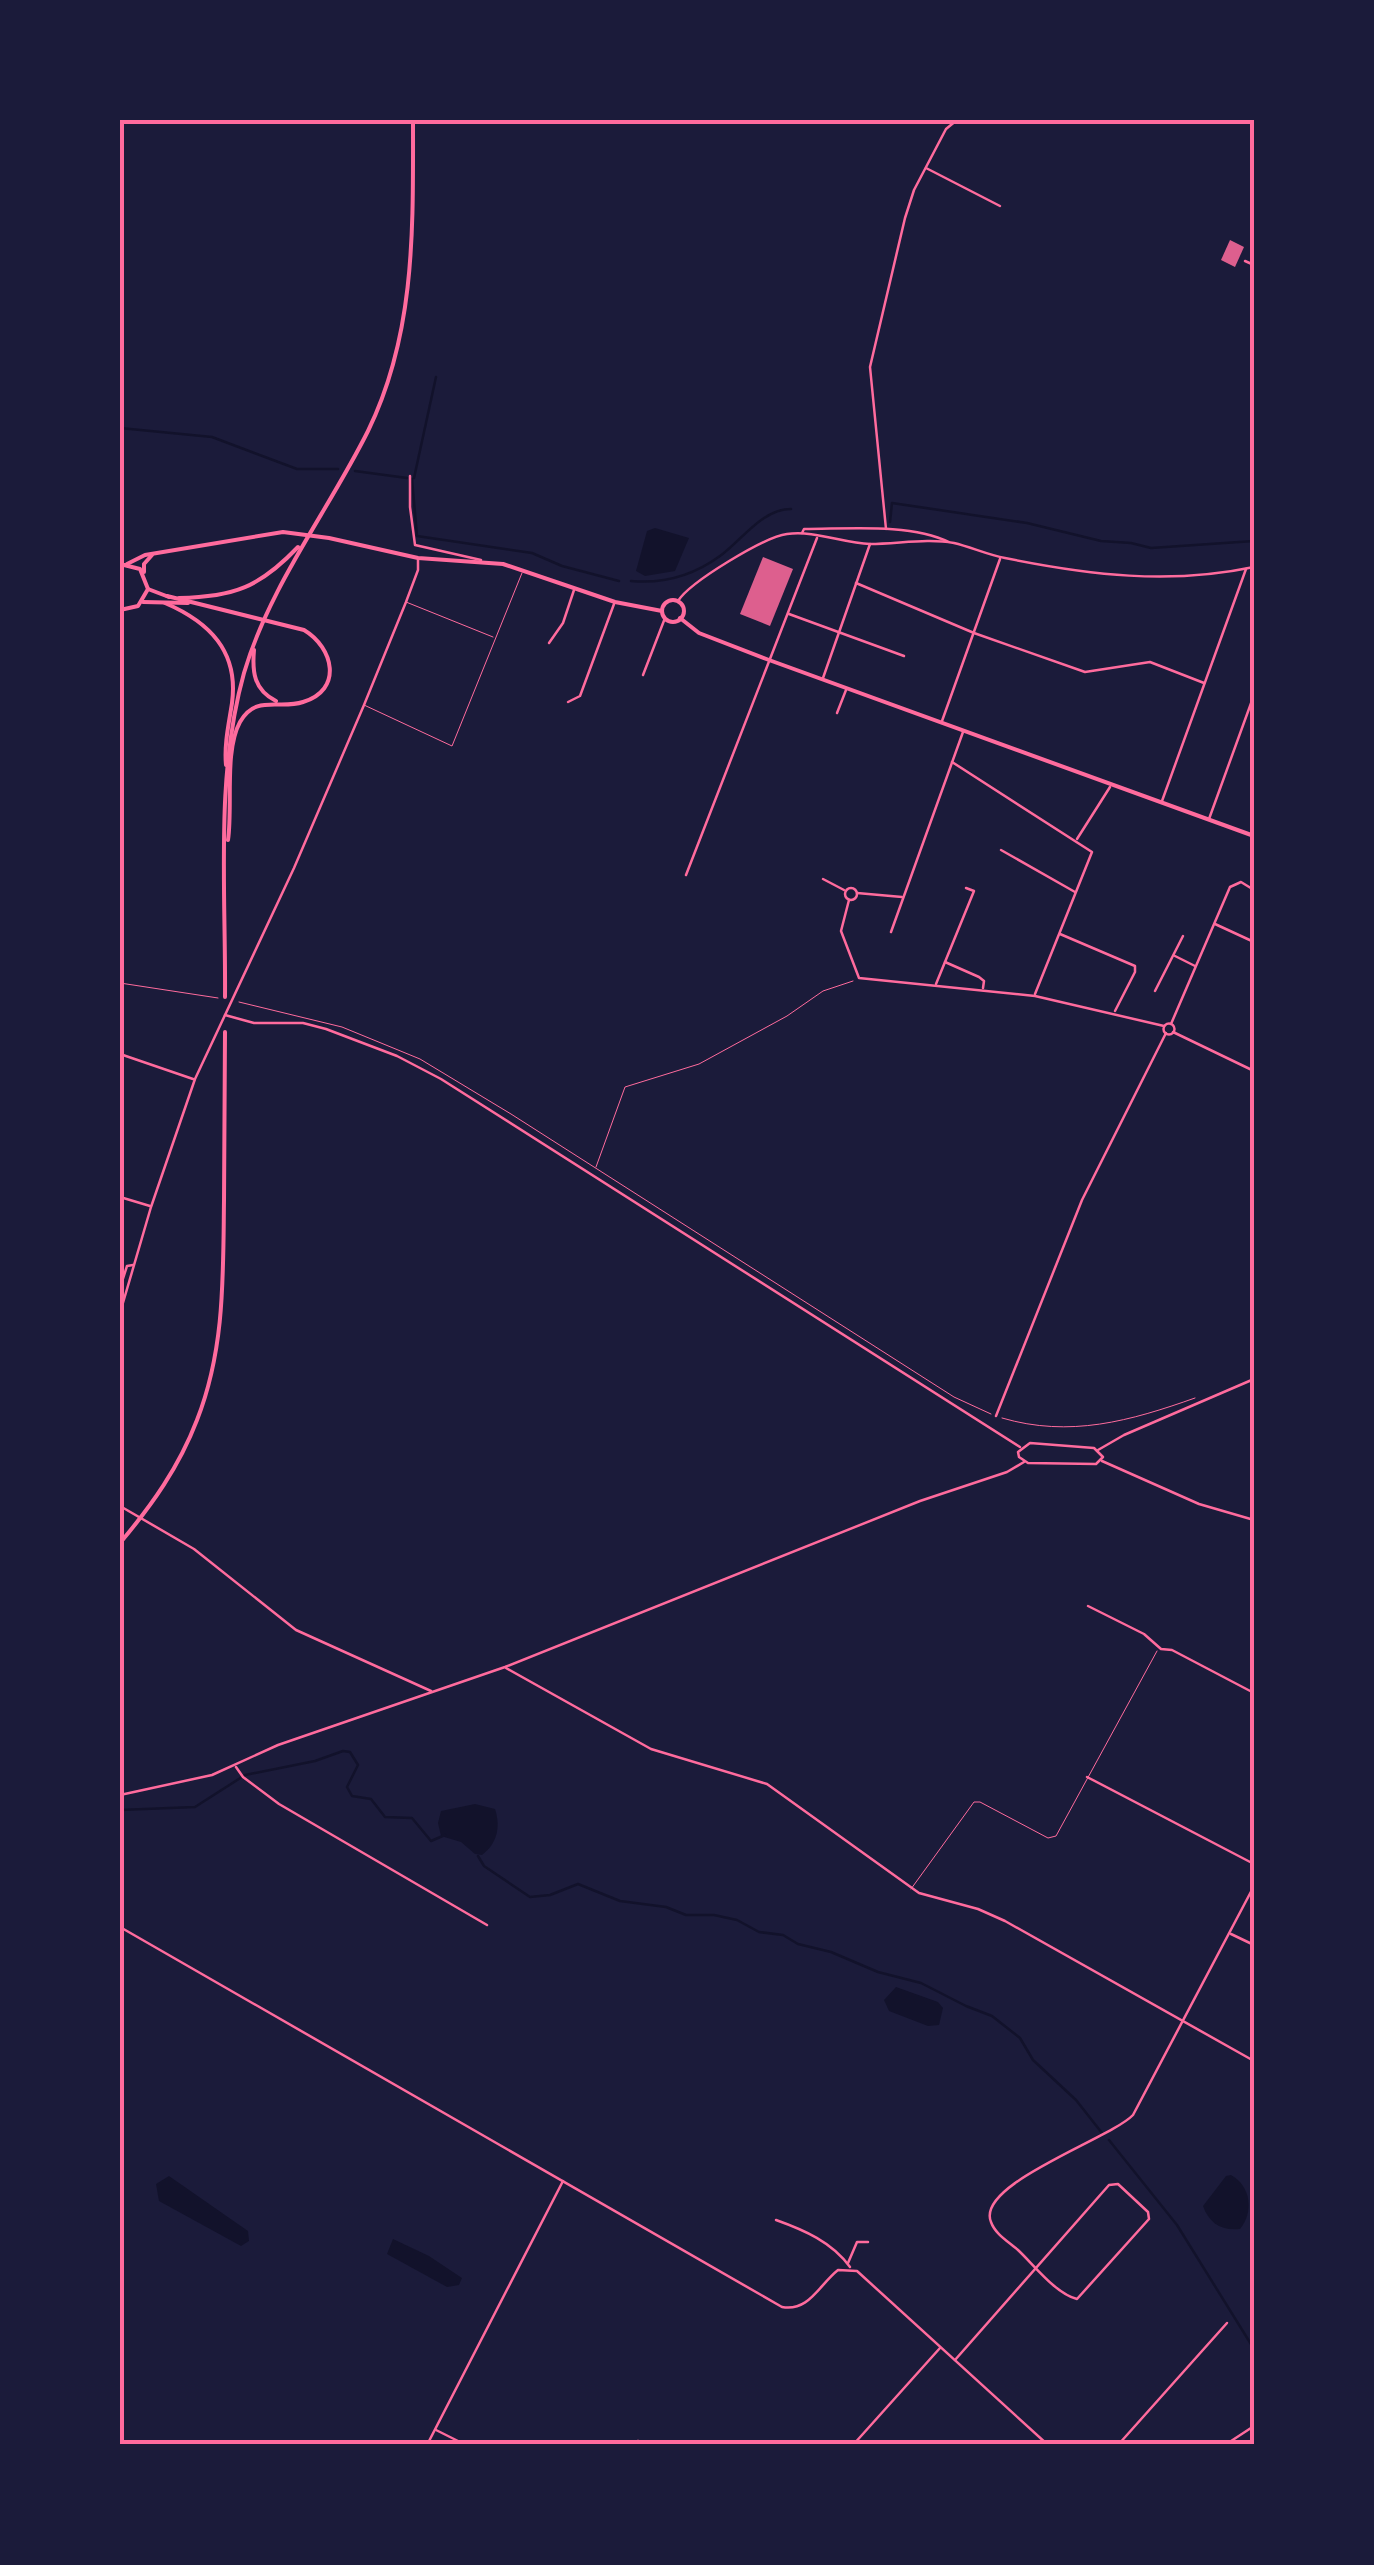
<svg xmlns="http://www.w3.org/2000/svg" width="1374" height="2565" font-family="'IBM Plex Serif',serif">
<style>
.water{fill:#12122b}
.lines{fill:none;stroke-linecap:round;stroke-linejoin:round}
.stream{stroke:#12122b;stroke-width:2.5}
.building{fill:#dd5f8e}
.path{stroke:#ff6b9d;stroke-width:1}
.service{stroke:#ff6b9d;stroke-width:1}
.minor{stroke:#ff6b9d;stroke-width:2.5}
.tertiary{stroke:#ff6b9d;stroke-width:2.5}
.secondary{stroke:#ff6b9d;stroke-width:2.5}
.primary{stroke:#ff6b9d;stroke-width:4}
.neatline{fill:none;stroke:#ff6b9d;stroke-width:4}
</style>
<rect width="100%" height="100%" fill="#1b1b3a"/>
<g class="water">
<path d="M 655,528 L 689,538 L 675,571 L 645,576 L 636,571 L 647,531 Z"/>
<path d="M 475,1804 L 495,1809 C 501,1827 497,1844 482,1855 L 475,1854 L 461,1842 L 441,1836 L 438,1823 L 441,1811 Z"/>
<path d="M 896,1987 L 938,2002 L 943,2008 L 939,2025 L 928,2026 L 889,2011 L 884,2000 Z"/>
<path d="M 1231,2175 C 1251,2186 1254,2212 1240,2229 C 1221,2231 1209,2223 1203,2206 L 1226,2176 Z"/>
<path d="M 169,2176 L 248,2231 L 249,2241 L 241,2246 L 159,2201 L 156,2184 Z"/>
<path d="M 393,2239 L 429,2256 L 462,2278 L 459,2285 L 447,2287 L 387,2254 Z"/>
</g>
<g class="lines">
<g class="stream">
<path d="M 120,428 L 212,437 L 297,469 L 338,469"/>
<path d="M 355,471 L 407,478"/>
<path d="M 414,478 L 436,377"/>
<path d="M 412,479 L 417,536 L 532,553 L 562,566 L 619,581"/>
<path d="M 890,522 L 892,503 L 1027,523 L 1101,541 L 1131,543 L 1151,548 L 1254,541"/>
<path d="M 631,581 C 663,584 694,575 720,556 C 742,540 762,509 791,509"/>
<path d="M 120,1810 L 195,1807 L 245,1775 L 315,1761 L 343,1751 L 350,1752 L 358,1765 L 347,1787 L 352,1796 L 371,1799 L 385,1817 L 412,1818 L 431,1841 L 445,1835"/>
<path d="M 478,1856 L 484,1866 L 530,1897 L 550,1895 L 578,1884 L 620,1901 L 666,1907 L 686,1915 L 714,1915 L 737,1920 L 759,1932 L 783,1935 L 798,1944 L 831,1952 L 878,1972 L 921,1983 L 966,2006 L 992,2016 L 1020,2038 L 1033,2060 L 1076,2100 L 1102,2133"/>
<path d="M 1109,2140 L 1177,2225 L 1254,2349"/>
</g>
</g>
<g class="building">
<path d="M 1230,240 L 1244,247 L 1235,267 L 1221,260 Z"/>
<path d="M 763,557 L 793,569 L 770,626 L 740,614 Z"/>
</g>
<g class="lines">
<g class="path">
<path d="M 120,983 L 218,998"/>
<path d="M 239,1002 L 342,1027 L 420,1059 L 511,1114 L 954,1397 L 991,1414"/>
<path d="M 596,1167 L 625,1087 L 699,1064 L 787,1016 L 823,991 L 853,981"/>
<path d="M 1002,1418 C 1070,1438 1130,1421 1195,1398"/>
</g>
<g class="service">
<path d="M 406,602 L 493,637"/>
<path d="M 364,705 L 452,746 L 522,573"/>
<path d="M 911,1889 L 974,1802 L 980,1802 L 1048,1838 L 1056,1836 L 1157,1651"/>
</g>
<g class="minor">
<path d="M 926,168 L 1000,206"/>
<path d="M 1245,261 L 1254,265"/>
<path d="M 410,476 L 410,507 L 415,545 L 481,560"/>
<path d="M 886,529 L 870,367 L 905,218 L 914,190 L 946,129 L 957,120"/>
<path d="M 802,533 L 804,529 C 848,529 910,523 949,542"/>
<path d="M 856,583 L 974,633 L 1085,672 L 1150,662 L 1204,683"/>
<path d="M 678,601 C 690,582 764,537 787,534 C 814,530 843,543 870,544 C 898,544 927,538 954,543 C 971,547 988,555 1005,558 C 1089,575 1169,585 1254,567"/>
<path d="M 789,614 L 904,656"/>
<path d="M 549,643 L 563,623 L 574,590"/>
<path d="M 643,675 L 665,618"/>
<path d="M 823,678 L 870,544"/>
<path d="M 568,702 L 580,696 L 614,604"/>
<path d="M 837,713 L 846,690"/>
<path d="M 942,721 L 1000,559"/>
<path d="M 952,762 L 1092,852 L 1035,994"/>
<path d="M 1162,801 L 1246,569"/>
<path d="M 1209,819 L 1254,695"/>
<path d="M 1077,839 L 1110,787"/>
<path d="M 1001,850 L 1075,892"/>
<path d="M 686,875 L 817,538"/>
<path d="M 823,879 L 844,890"/>
<circle cx="851" cy="894" r="6"/>
<path d="M 857,893 L 902,897"/>
<path d="M 849,900 L 841,931 L 859,978 L 1035,996 L 1164,1026"/>
<path d="M 1215,924 L 1254,942"/>
<path d="M 891,932 L 963,732"/>
<path d="M 1060,934 L 1135,966 L 1135,972 L 1115,1011"/>
<path d="M 1175,956 L 1195,966"/>
<path d="M 945,962 L 979,977 L 984,981 L 983,988"/>
<path d="M 936,984 L 974,891 L 966,888"/>
<path d="M 1155,991 L 1183,936"/>
<path d="M 225,1015 L 254,1023 L 303,1023 L 326,1029 L 397,1056 L 441,1079 L 1020,1447"/>
<circle cx="1169" cy="1029" r="5.5"/>
<path d="M 1171,1024 L 1230,887 L 1241,882 L 1254,890"/>
<path d="M 1173,1032 L 1254,1071"/>
<path d="M 120,1054 L 193,1079"/>
<path d="M 120,1197 L 150,1206"/>
<path d="M 120,1288 L 127,1266 L 133,1265"/>
<path d="M 120,1313 L 151,1207 L 195,1079 L 294,868 L 364,705 L 406,602 L 418,570 L 418,560"/>
<path d="M 996,1416 L 1082,1200 L 1166,1033"/>
<path d="M 1098,1450 L 1124,1435 L 1254,1379"/>
<path d="M 120,1506 L 194,1549 L 296,1630 L 431,1691"/>
<path d="M 1088,1606 L 1144,1634 L 1161,1649 L 1172,1650 L 1254,1693"/>
<path d="M 506,1668 L 651,1749 L 767,1784 L 919,1893 L 978,1909 L 1005,1921 L 1254,2061"/>
<path d="M 236,1767 L 243,1777 L 279,1804 L 487,1925"/>
<path d="M 1087,1777 L 1254,1864"/>
<path d="M 120,1927 L 782,2307 C 809,2312 819,2285 838,2270 L 857,2271 L 1048,2445"/>
<path d="M 1231,1934 L 1254,1945"/>
<path d="M 776,2220 C 804,2230 832,2242 850,2267"/>
<path d="M 848,2263 L 857,2242 L 868,2242"/>
<path d="M 955,2360 L 1109,2185 L 1118,2184 L 1148,2212 L 1149,2219 L 1077,2299 C 1056,2294 1034,2265 1018,2250 C 1009,2242 995,2234 991,2222 C 975,2184 1110,2139 1133,2115 L 1254,1886"/>
<path d="M 436,2430 L 466,2445"/>
<path d="M 427,2445 L 563,2181"/>
<path d="M 629,2445 L 638,2441 L 647,2445"/>
<path d="M 853,2445 L 940,2348"/>
<path d="M 1118,2445 L 1227,2323"/>
</g>
<g class="tertiary">
<path d="M 1030,1443 L 1094,1448 L 1103,1457 L 1096,1464 L 1028,1463 L 1019,1457 L 1018,1452 Z"/>
<path d="M 1102,1461 L 1199,1504 L 1254,1520"/>
<path d="M 120,1795 L 212,1775 L 278,1745 L 505,1667 L 920,1501 L 1007,1472 L 1024,1462"/>
</g>
<path class="secondary" d="M 1225,2445 L 1254,2426"/>
<g class="primary">
<path d="M 120,564 L 140,569 L 148,589 L 138,606 L 120,610"/>
<path d="M 127,564 L 145,555 L 283,532 L 329,538 L 418,558 L 503,564 L 615,602 L 662,611"/>
<path d="M 144,572 L 144,564 L 152,555"/>
<path d="M 148,589 L 169,597"/>
<path d="M 167,596 L 304,630 C 334,648 343,690 303,702 C 279,710 256,694 240,722 C 224,751 233,807 228,840"/>
<path d="M 179,598 C 234,597 260,587 298,547"/>
<circle cx="673" cy="611" r="11"/>
<path d="M 143,602 L 188,603"/>
<path d="M 165,603 C 209,622 239,651 232,703 C 229,723 224,744 226,765"/>
<path d="M 680,618 L 699,633 L 769,660 L 1254,836"/>
<path d="M 254,650 C 252,672 254,690 276,701"/>
<path d="M 225,997 C 226,891 215,776 244,673 C 270,585 327,513 368,431 C 416,333 413,227 413,120"/>
<path d="M 120,1543 C 152,1505 179,1467 197,1420 C 225,1349 223,1276 224,1201 C 224,1145 225,1088 225,1032"/>
</g>
</g>
<rect width="1374" height="2565" fill="none" stroke="#1b1b3a" stroke-width="245"/>
<rect x="122" y="122" width="1130" height="2320" class="neatline"/>
</svg>
